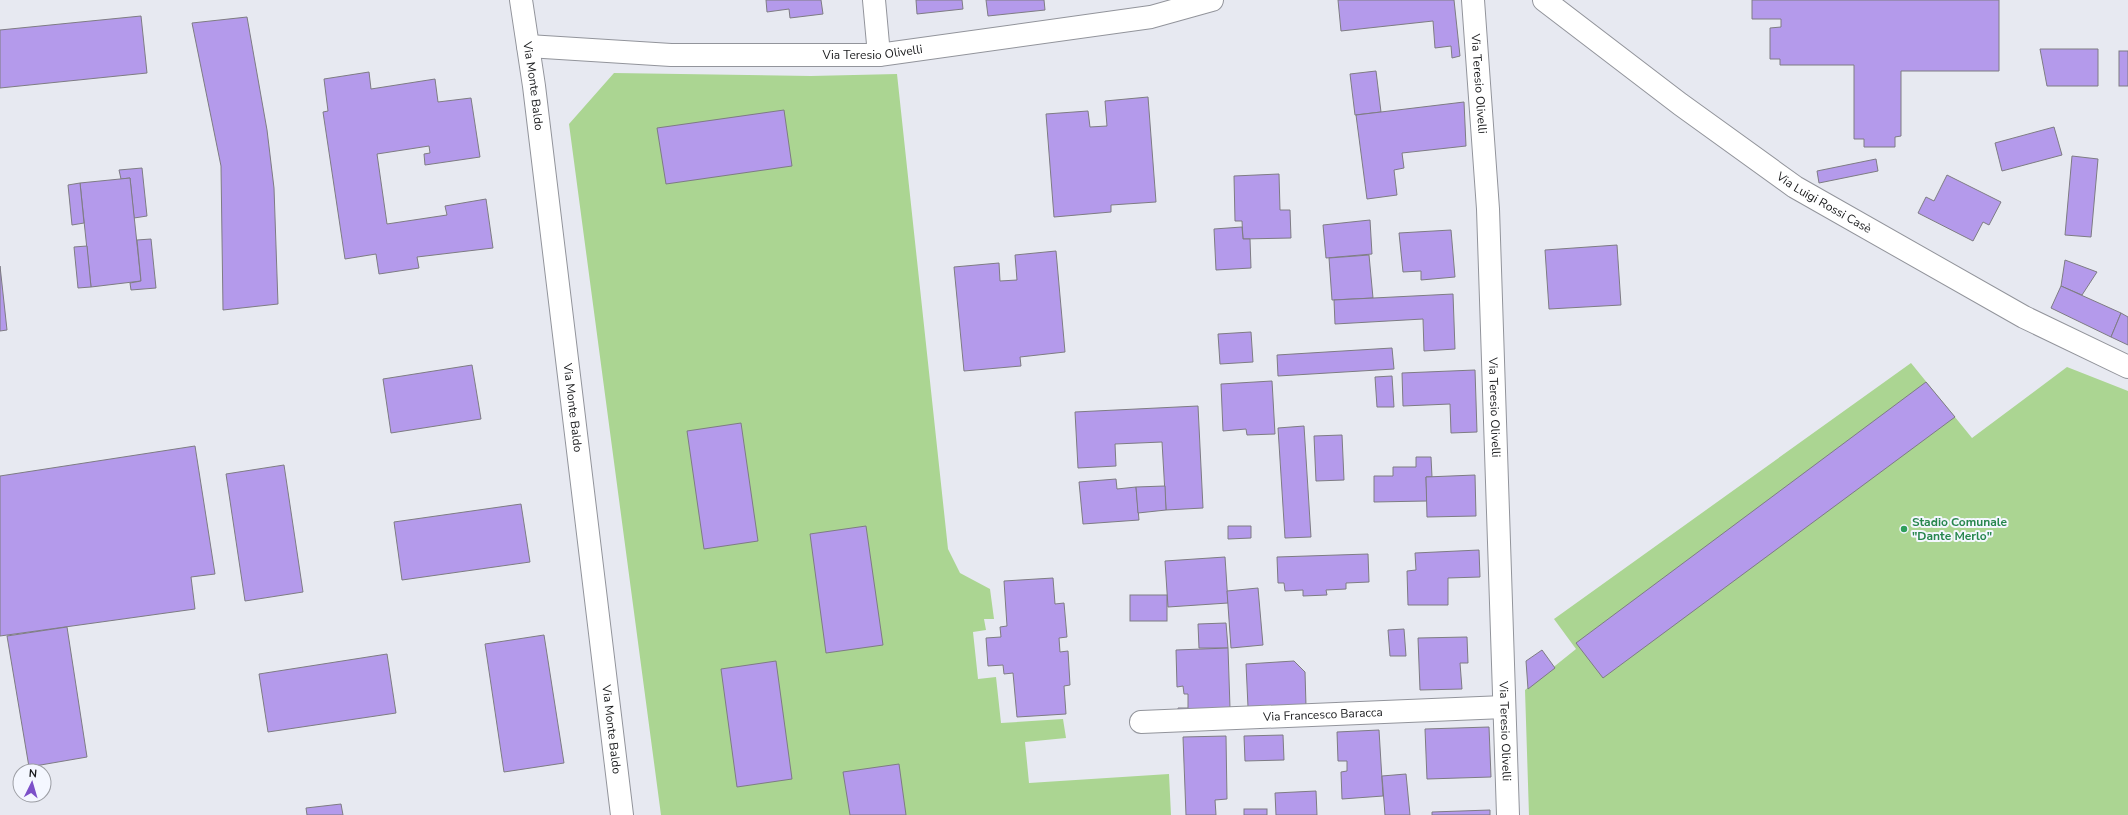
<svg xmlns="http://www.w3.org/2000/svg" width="2128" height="815" font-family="'Nunito Sans',sans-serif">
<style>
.green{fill:#abd592}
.building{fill:#b49aeb;stroke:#7e7c83}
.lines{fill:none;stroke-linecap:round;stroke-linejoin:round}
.minor-casing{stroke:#92949b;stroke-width:24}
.minor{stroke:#fff;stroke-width:22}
.leisure-dot{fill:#2e9e5b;stroke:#f4f7ff;stroke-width:1.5}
.labels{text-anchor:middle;stroke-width:4;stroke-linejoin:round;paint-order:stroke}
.street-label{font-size:12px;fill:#18191b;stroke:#f4f7ff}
.leisure-label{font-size:12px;font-weight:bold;fill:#27864d;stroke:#f4f7ff;text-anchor:start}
</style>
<rect width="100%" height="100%" fill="#e7e9f1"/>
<g class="green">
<path d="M 614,73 L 811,76 L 897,74 L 948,549 L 960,573 L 990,589 L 994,619 L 984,619 L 986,630 L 973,632 L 978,679 L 996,677 L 1001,723 L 1063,719 L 1066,738 L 1025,742 L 1029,783 L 1169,774 L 1171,815 L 661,815 L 569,124 Z"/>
<path d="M 1911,363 L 1972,438 L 2067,367 L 2128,391 L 2128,815 L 1529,815 L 1525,690 L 1576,649 L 1554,619 Z"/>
</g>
<g class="building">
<path d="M 766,0 L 821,0 L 823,14 L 790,18 L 789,9 L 767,12 Z"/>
<path d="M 916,0 L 962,0 L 963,9 L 917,14 Z"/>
<path d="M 986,0 L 1044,0 L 1045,10 L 988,16 Z"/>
<path d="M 1338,0 L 1454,0 L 1460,56 L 1452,58 L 1451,46 L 1435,48 L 1433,21 L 1341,31 Z"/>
<path d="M 1752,0 L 1999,0 L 1999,71 L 1901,71 L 1901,136 L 1895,137 L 1895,147 L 1864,147 L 1864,139 L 1854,139 L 1854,65 L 1780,65 L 1780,59 L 1770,59 L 1770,28 L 1781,27 L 1781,19 L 1752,19 Z"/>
<path d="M 141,16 L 147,73 L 0,88 L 0,30 Z"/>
<path d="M 247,17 L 267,130 L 274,188 L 278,304 L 223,310 L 221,166 L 192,23 Z"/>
<path d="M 2040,49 L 2098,49 L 2098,86 L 2047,86 Z"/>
<rect x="2119" y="51" width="9" height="35"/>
<path d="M 1376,71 L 1381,112 L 1355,115 L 1350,74 Z"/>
<path d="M 369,72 L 371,89 L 435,79 L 438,102 L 471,98 L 480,157 L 425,165 L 424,154 L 430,153 L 429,146 L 377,154 L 387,224 L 447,215 L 445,206 L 486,199 L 493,248 L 417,257 L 419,268 L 379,274 L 376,254 L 345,259 L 323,112 L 328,111 L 324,79 Z"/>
<path d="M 1148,97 L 1156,202 L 1111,205 L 1111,212 L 1054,217 L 1046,114 L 1088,111 L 1090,127 L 1107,126 L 1105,101 Z"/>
<path d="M 1464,102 L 1466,146 L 1402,153 L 1404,168 L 1394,170 L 1397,195 L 1367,199 L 1356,115 Z"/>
<path d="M 784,110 L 792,166 L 666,184 L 657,128 Z"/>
<path d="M 2054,127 L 2062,155 L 2002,171 L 1995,143 Z"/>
<path d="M 2072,156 L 2098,159 L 2091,237 L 2065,235 Z"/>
<path d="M 1876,159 L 1878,171 L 1819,183 L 1817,171 Z"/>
<path d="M 142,168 L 147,216 L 134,218 L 130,178 L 121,179 L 119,170 Z"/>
<path d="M 1279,174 L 1280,210 L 1290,210 L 1291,238 L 1243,239 L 1242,221 L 1235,221 L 1234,176 Z"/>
<path d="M 1947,175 L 2001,202 L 1989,225 L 1983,222 L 1973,241 L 1918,213 L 1926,197 L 1934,201 Z"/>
<path d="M 130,178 L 141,281 L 91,287 L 80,183 Z"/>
<path d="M 80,183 L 84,223 L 72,225 L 68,185 Z"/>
<path d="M 1370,220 L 1372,254 L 1326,258 L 1323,225 Z"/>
<path d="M 1242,227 L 1243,239 L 1250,239 L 1251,268 L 1216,270 L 1214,229 Z"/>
<path d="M 1451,230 L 1455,277 L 1421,280 L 1421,271 L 1403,272 L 1399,233 Z"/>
<path d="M 151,239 L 156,288 L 131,290 L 130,283 L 141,281 L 137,240 Z"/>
<path d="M 1617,245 L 1621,305 L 1549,309 L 1545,250 Z"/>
<path d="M 87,246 L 91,287 L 78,288 L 74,247 Z"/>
<path d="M 1056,251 L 1065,352 L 1020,357 L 1021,366 L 964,371 L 954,267 L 999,263 L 1000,281 L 1017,280 L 1015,255 Z"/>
<path d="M 1369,255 L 1373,298 L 1332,300 L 1329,258 Z"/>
<path d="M 2065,260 L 2097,272 L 2082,295 L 2061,286 Z"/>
<path d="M 0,266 L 7,330 L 0,331 Z"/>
<path d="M 2061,286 L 2121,313 L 2111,337 L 2051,308 Z"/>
<path d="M 1453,294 L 1455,349 L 1424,351 L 1423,319 L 1335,324 L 1334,300 Z"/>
<path d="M 2121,313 L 2128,317 L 2128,345 L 2111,337 Z"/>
<path d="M 1251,332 L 1253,362 L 1220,364 L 1218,334 Z"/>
<path d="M 1392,348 L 1394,369 L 1278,376 L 1277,355 Z"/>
<path d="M 472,365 L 481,419 L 391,433 L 383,379 Z"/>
<path d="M 1475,370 L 1477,432 L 1451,433 L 1450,404 L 1403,406 L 1402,373 Z"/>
<path d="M 1392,376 L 1394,407 L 1377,407 L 1375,377 Z"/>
<path d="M 1272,381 L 1275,434 L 1247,435 L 1246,429 L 1223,431 L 1221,384 Z"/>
<path d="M 1926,382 L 1955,417 L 1603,678 L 1576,643 Z"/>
<path d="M 1198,406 L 1203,508 L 1166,510 L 1162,442 L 1115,444 L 1116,466 L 1078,468 L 1075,412 Z"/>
<path d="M 741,423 L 758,541 L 704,549 L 687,431 Z"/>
<path d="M 1304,426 L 1311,537 L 1285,538 L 1278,428 Z"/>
<path d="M 1342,435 L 1344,480 L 1316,481 L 1314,436 Z"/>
<path d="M 195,446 L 215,574 L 191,577 L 195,609 L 0,636 L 0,476 Z"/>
<path d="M 1416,457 L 1431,457 L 1432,477 L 1426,477 L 1427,501 L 1374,502 L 1374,476 L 1393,476 L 1393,467 L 1416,467 Z"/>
<path d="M 284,465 L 303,592 L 245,601 L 226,474 Z"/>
<path d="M 1475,475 L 1476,516 L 1427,517 L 1426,477 Z"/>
<path d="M 1116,479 L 1117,489 L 1136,487 L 1139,520 L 1083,524 L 1079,482 Z"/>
<path d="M 1165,486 L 1166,510 L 1138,513 L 1136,487 Z"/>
<path d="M 521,504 L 530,562 L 402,580 L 394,522 Z"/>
<path d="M 866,526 L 883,645 L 826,653 L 810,534 Z"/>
<path d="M 1228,526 L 1251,526 L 1251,538 L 1228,539 Z"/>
<path d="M 1479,550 L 1480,577 L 1448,578 L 1448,605 L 1408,605 L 1407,571 L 1416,570 L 1415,553 Z"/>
<path d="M 1368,554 L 1369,582 L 1346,583 L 1346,589 L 1326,590 L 1327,595 L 1303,596 L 1303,590 L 1285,591 L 1284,583 L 1278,583 L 1277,557 Z"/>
<path d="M 1225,557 L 1228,603 L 1168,607 L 1165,561 Z"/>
<path d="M 1053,578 L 1055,604 L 1064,603 L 1067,637 L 1059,638 L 1060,652 L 1068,651 L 1070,685 L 1064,686 L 1066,714 L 1017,717 L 1013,673 L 1004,674 L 1003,665 L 988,666 L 986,638 L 1001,637 L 1000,627 L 1007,626 L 1004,581 Z"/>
<path d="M 1258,588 L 1263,645 L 1231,648 L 1227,591 Z"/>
<rect x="1130" y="595" width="37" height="26"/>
<path d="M 1226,623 L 1228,648 L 1199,648 L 1198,624 Z"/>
<path d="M 67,627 L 87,757 L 29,767 L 7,636 Z"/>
<path d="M 1404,629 L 1406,656 L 1390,656 L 1388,630 Z"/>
<path d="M 544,635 L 564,763 L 504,772 L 485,644 Z"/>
<path d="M 1467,637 L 1468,663 L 1460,663 L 1462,689 L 1420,690 L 1418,638 Z"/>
<path d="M 1228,648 L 1230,708 L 1178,710 L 1178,708 L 1188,708 L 1188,694 L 1184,694 L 1183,686 L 1177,687 L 1176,650 Z"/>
<path d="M 1542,650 L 1555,668 L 1528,689 L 1526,661 Z"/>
<path d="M 387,654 L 396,713 L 268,732 L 259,674 Z"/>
<path d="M 776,661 L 792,779 L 737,787 L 721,669 Z"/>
<path d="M 1294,661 L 1305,672 L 1306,706 L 1248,707 L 1246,664 Z"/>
<path d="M 1489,727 L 1491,777 L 1427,779 L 1425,729 Z"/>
<path d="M 1379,730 L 1383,796 L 1342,799 L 1341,772 L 1347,771 L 1347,761 L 1338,761 L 1337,732 Z"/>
<path d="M 1283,735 L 1284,760 L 1245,761 L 1244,736 Z"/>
<path d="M 1226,736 L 1227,799 L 1215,800 L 1216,815 L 1186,815 L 1183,737 Z"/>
<path d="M 899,764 L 906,815 L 850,815 L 843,772 Z"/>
<path d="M 1406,774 L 1410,815 L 1385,815 L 1382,776 Z"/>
<path d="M 1316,791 L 1317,815 L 1276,815 L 1275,793 Z"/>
<path d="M 341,804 L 343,815 L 307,815 L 306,808 Z"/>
<rect x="1244" y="809" width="23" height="6"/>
<path d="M 1490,810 L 1490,815 L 1432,815 L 1432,812 Z"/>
</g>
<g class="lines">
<g class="minor-casing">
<g id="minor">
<path id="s1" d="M 521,0 L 534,86 L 622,815"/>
<path d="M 874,0 L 879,55"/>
<path id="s2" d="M 1473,0 L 1488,209 L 1508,815"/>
<path id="s3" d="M 1544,0 L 1680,104 L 1795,187 L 2024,317 L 2128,367"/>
<path id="s4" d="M 528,46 L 671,55 L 879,55 L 1151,17 L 1212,0"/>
<path id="s5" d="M 1141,722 L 1504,707"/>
</g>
</g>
<use href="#minor" class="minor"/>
</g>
<circle class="leisure-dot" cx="1904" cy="529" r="4"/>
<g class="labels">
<g class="street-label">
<text dy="4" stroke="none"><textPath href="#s4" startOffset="345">Via Teresio Olivelli</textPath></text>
<text dy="4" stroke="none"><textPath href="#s2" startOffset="84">Via Teresio Olivelli</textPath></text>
<text dy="4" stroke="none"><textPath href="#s1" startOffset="87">Via Monte Baldo</textPath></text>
<text dy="4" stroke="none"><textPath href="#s3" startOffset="346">Via Luigi Rossi Casè</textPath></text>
<text dy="4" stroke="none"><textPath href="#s1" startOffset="411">Via Monte Baldo</textPath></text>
<text dy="4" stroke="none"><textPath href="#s2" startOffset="408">Via Teresio Olivelli</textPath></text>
<text dy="4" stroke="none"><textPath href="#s5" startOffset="182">Via Francesco Baracca</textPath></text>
<text dy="4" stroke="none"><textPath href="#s1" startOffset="735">Via Monte Baldo</textPath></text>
<text dy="4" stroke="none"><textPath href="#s2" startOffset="732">Via Teresio Olivelli</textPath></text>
</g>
<g class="leisure-label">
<text x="1912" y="526">Stadio Comunale<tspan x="1912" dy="14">"Dante Merlo"</tspan></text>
</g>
</g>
<g transform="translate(32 783) rotate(5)"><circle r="19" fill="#f4f7ff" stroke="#9c9ea4"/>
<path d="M0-3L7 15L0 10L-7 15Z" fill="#7c50c9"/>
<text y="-6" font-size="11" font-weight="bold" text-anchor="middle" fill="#18191b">N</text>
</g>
</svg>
